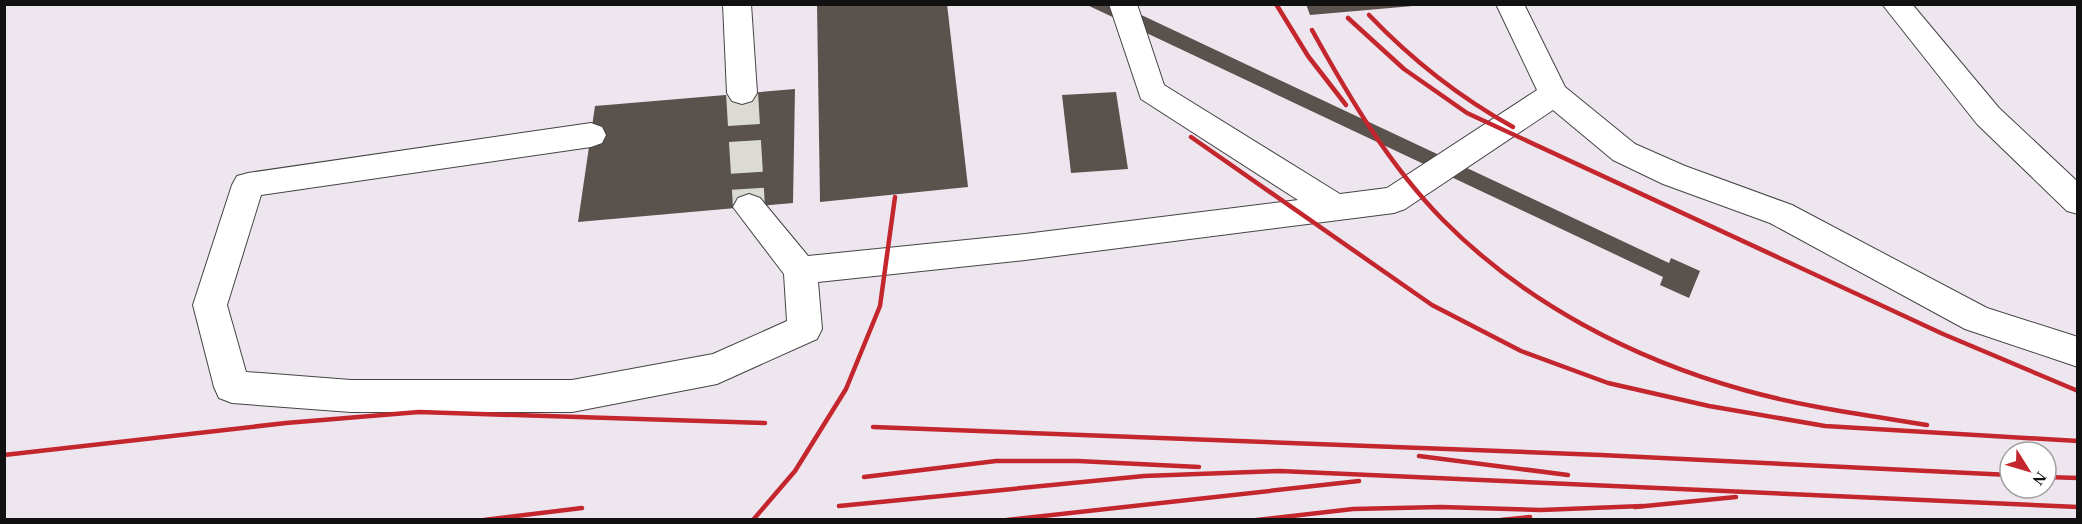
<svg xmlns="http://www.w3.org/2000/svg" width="2082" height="524" font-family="Georgia,serif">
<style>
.industrial{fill:#eee6ef;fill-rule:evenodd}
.building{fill:#5a524d}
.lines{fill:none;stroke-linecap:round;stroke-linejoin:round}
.minor-tunnel{stroke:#dbdad3;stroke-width:32;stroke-dasharray:32 16;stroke-linecap:butt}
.minor-casing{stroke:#444;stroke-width:2}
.minor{fill:#fff;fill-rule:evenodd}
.rail{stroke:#c4262e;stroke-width:4.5}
</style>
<rect width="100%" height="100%" fill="#fffdf5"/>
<path class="industrial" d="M 4,5 L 2077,5 L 2077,519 L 5,519 ZM 2010,452 L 2046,452 L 2046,488 L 2010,488 Z"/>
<g class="building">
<path d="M 817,4 L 947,4 L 968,187 L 820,202 Z"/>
<path d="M 1085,4 L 1118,4 L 1669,263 L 1671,258 L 1700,271 L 1689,298 L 1660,285 L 1663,277 Z"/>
<path d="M 1306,4 L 1412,4 L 1413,6 L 1310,15 Z"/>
<path d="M 795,89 L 793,203 L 578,222 L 595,106 Z"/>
<path d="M 1116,92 L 1128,169 L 1071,173 L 1062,95 Z"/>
</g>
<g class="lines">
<path class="minor-tunnel" d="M 742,93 L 749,207"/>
<g class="minor-casing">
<g id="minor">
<path d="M 723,4 L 751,4 L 757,93 L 752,101 L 742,104 L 732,101 L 727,93 Z"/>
<path d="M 1109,4 L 1137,4 L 1164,85 L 1340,194 L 1387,188 L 1537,90 L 1496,4 L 1524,4 L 1565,87 L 1635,144 L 1685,166 L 1792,205 L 1987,308 L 2078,337 L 2078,367 L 1965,329 L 1770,223 L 1663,184 L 1613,160 L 1553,110 L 1405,209 L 1394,213 L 1025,260 L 818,282 L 822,329 L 817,339 L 717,384 L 572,412 L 351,412 L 232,403 L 219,398 L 214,387 L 193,305 L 232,185 L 237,176 L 248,173 L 591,123 L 602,127 L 606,135 L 602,143 L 591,147 L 261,195 L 227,305 L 246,372 L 351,380 L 572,380 L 713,354 L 787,321 L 784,274 L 733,207 L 738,198 L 749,194 L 760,198 L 808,256 L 1025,234 L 1298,200 L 1141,99 Z"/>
<path d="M 1882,4 L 1912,4 L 1999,108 L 2078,182 L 2078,214 L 2067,211 L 1977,124 Z"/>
</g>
</g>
<use href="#minor" class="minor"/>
<g class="rail">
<path d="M 1276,4 L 1308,56 L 1346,105"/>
<path d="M 1369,15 C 1412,60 1459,97 1513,127"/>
<path d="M 1348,18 L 1404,69 L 1467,113 L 1943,334 L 2078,391"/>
<path d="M 1312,30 C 1349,97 1389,165 1443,220 C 1525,303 1633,359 1744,390 C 1804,407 1866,415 1927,425"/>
<path d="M 1191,137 L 1432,305 L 1521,351 L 1608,383 L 1709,406 L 1825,426 L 2078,441"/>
<path d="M 873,427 L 1601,455 L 2010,475"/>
<path d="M 4,455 L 286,423 L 419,412 L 765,423"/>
<path d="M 1419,456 L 1568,475"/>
<path d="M 864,477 L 996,461 L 1078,461 L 1199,467"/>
<path d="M 2046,477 L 2078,478"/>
<path d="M 839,506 L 1144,476 L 1280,471 L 2078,507"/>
<path d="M 1635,507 L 1736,497"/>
<path d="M 484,520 L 582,508"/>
<path d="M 753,520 L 795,471 L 846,389 L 880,306 L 895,197"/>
<path d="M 1007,520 L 1359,481"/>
<path d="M 1257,520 L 1353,509 L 1441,507 L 1541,510 L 1643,506"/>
<path d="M 1501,520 L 1530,517"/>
</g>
</g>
<rect width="2082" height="524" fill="none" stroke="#111111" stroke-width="12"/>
<g transform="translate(2028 470) rotate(127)"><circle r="28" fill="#ffffff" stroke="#a0a0a0" stroke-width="1.5"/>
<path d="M0-4.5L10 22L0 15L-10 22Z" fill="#c4262e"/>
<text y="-9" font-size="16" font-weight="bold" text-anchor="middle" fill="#111111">N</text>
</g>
</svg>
